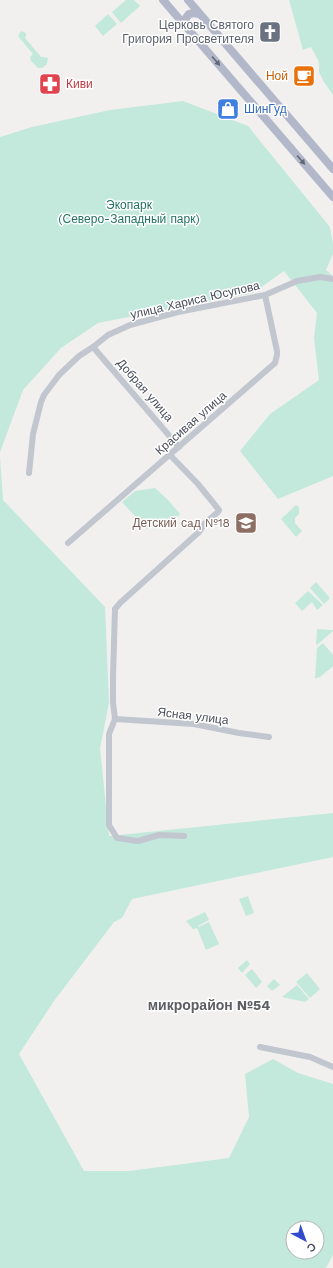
<svg xmlns="http://www.w3.org/2000/svg" width="333" height="1268" font-family="'Work Sans',sans-serif">
<style>
.green{fill:#c3e9dc;fill-rule:evenodd}
.lines{fill:none;stroke-linecap:round;stroke-linejoin:round}
.minor{stroke:#c1c6cf;stroke-width:6}
.major{stroke:#b2b8ca;stroke-width:8}
.oneway{fill:#636876}
.labels{text-anchor:middle;stroke-width:3;stroke-linejoin:round;paint-order:stroke}
.worship-label{font-size:12px;fill:#5b616d;stroke:#fff;text-anchor:end}
.food-label{font-size:12px;fill:#c56008;stroke:#fff;text-anchor:end}
.health-label{font-size:12px;fill:#be3a42;stroke:#fff;text-anchor:start}
.shop-label{font-size:12px;fill:#366cbe;stroke:#fff;text-anchor:start}
.park-label{font-size:12px;fill:#237360;stroke:#fff}
.street-label{font-size:12px;fill:#494e5a;stroke:#fff}
.education-label{font-size:12px;fill:#785e54;stroke:#fff;text-anchor:end}
.quarter-label{font-size:14px;font-weight:bold;fill:#5c5e63;stroke:#fff}
</style>
<rect width="100%" height="100%" fill="#f1f0ef"/>
<g class="green">
<path d="M 126,0 L 134,0 L 140,6 L 121,23 L 112,12 Z"/>
<path d="M 289,0 L 333,0 L 333,95 L 324,82 L 319,72 L 319,62 L 311,47 L 303,50 Z"/>
<path d="M 108,14 L 117,24 L 103,36 L 95,26 Z"/>
<path d="M 21,31 L 26,33 L 26,36 L 25,38 L 41,57 L 44,57 L 48,58 L 47,64 L 42,68 L 38,68 L 31,61 L 30,57 L 33,54 L 18,36 Z"/>
<path d="M 183,101 L 248,126 L 330,227 L 333,244 L 333,254 L 326,270 L 333,276 L 333,476 L 278,499 L 240,451 L 270,414 L 319,380 L 314,338 L 317,313 L 284,271 L 253,293 L 98,323 L 61,348 L 23,390 L 0,452 L 0,137 L 32,127 L 110,110 Z"/>
<path d="M 0,457 L 3,500 L 105,607 L 109,703 L 100,748 L 109,836 L 333,813 L 333,857 L 132,899 L 122,918 L 114,922 L 54,1001 L 19,1054 L 84,1171 L 129,1171 L 229,1158 L 249,1117 L 245,1074 L 273,1059 L 298,1073 L 333,1084 L 333,1255 L 326,1268 L 0,1268 ZM 293,1228 L 317,1228 L 317,1252 L 293,1252 Z"/>
<path d="M 155,488 L 168,500 L 180,514 L 175,519 L 147,529 L 122,502 L 135,491 Z"/>
<path d="M 296,505 L 299,507 L 299,514 L 295,518 L 295,523 L 302,531 L 296,537 L 281,519 Z"/>
<path d="M 316,582 L 330,598 L 324,604 L 310,588 Z"/>
<path d="M 308,591 L 323,605 L 317,610 L 312,602 L 302,611 L 295,603 Z"/>
<path d="M 317,629 L 333,630 L 333,631 L 317,645 L 316,644 Z"/>
<path d="M 323,643 L 333,655 L 333,666 L 319,678 L 318,677 L 315,679 L 317,648 Z"/>
<path d="M 248,896 L 254,913 L 246,916 L 239,899 Z"/>
<path d="M 205,912 L 209,920 L 198,926 L 199,927 L 209,922 L 219,944 L 206,950 L 197,928 L 193,929 L 186,921 Z"/>
<path d="M 247,960 L 250,964 L 242,973 L 238,968 Z"/>
<path d="M 252,969 L 262,982 L 256,988 L 245,975 Z"/>
<path d="M 307,973 L 320,989 L 310,998 L 296,982 Z"/>
<path d="M 274,979 L 280,985 L 272,991 L 267,986 Z"/>
<path d="M 297,985 L 309,999 L 305,1002 L 282,997 Z"/>
</g>
<g class="lines">
<g class="minor">
<path d="M 93,347 L 179,447"/>
<path d="M 170,455 L 198,484 L 219,510 L 218,512 L 205,523 L 199,532 L 120,603 L 115,609 L 113,677 L 113,702 L 115,719 L 109,734 L 109,825 L 117,838 L 138,841 L 159,835 L 184,836"/>
<path d="M 29,473 L 33,434 L 41,402 L 44,395 L 59,375 L 79,356 L 93,347 L 108,335 L 130,325 L 178,312 L 265,295 L 297,281 L 320,277 L 333,279"/>
<path d="M 68,543 L 275,363 L 277,355 L 277,351 L 265,295"/>
<path d="M 115,719 L 194,724 L 239,733 L 269,737"/>
<path d="M 260,1047 L 310,1057 L 333,1067"/>
</g>
<g class="major">
<path d="M 163,0 L 333,197"/>
<path d="M 188,0 L 333,169"/>
<path d="M 185,26 L 186,18 L 189,14 L 194,13 L 199,14"/>
</g>
</g>
<defs><path id="oneway-solid" d="M-6-.8H1V-3.2L6.5 0L1 3.2V.8H-6Z"/></defs>
<g class="oneway">
<use href="#oneway-solid" transform="translate(216 61) rotate(49)"/>
<use href="#oneway-solid" transform="translate(301 160) rotate(49)"/>
</g>
<defs>
<g id="church-square" transform="scale(1.15)"><rect x="-9" y="-9" width="18" height="18" rx="4" fill="#6b7280" stroke="#fff"/><path d="M-1.2-6h2.4v3.5h3.3v2.4h-3.3V6h-2.4V-.1h-3.3v-2.4h3.3Z" fill="#fff"/></g>
<g id="cafe-square" transform="scale(1.15)"><rect x="-9" y="-9" width="18" height="18" rx="4" fill="#e8710a" stroke="#fff"/><path d="M-5.5-4.5H6V0H3Q3 3.5 0 3.5H-2.5Q-5.5 3.5-5.5 0ZM3-3.2v2h1.7v-2ZM-6 4.5H4V6H-6Z" fill="#fff"/></g>
<g id="pharmacy-square" transform="scale(1.15)"><rect x="-9" y="-9" width="18" height="18" rx="4" fill="#e0444e" stroke="#fff"/><path d="M-2-6h4v4h4v4h-4v4h-4v-4h-4v-4h4Z" fill="#fff"/></g>
<g id="shop-square" transform="scale(1.15)"><rect x="-9" y="-9" width="18" height="18" rx="4" fill="#3f7fe0" stroke="#fff"/><path d="M-5-2.5h2.3a2.7 3.5 0 0 1 5.4 0H5L5.5 6h-11ZM-1.5-2.5h3a1.5 2.3 0 0 0-3 0Z" fill="#fff"/></g>
<g id="school-square" transform="scale(1.15)"><rect x="-9" y="-9" width="18" height="18" rx="4" fill="#8d6e63" stroke="#fff"/><path d="M0-5L7-2L0 1L-7-2ZM-4 1L0 2.5L4 1V4Q0 6-4 4Z" fill="#fff"/></g>
</defs>
<g fill-rule="evenodd">
<use href="#church-square" x="270" y="32"/>
<use href="#cafe-square" x="304" y="76"/>
<use href="#pharmacy-square" x="50" y="84"/>
<use href="#shop-square" x="228" y="109"/>
<use href="#school-square" x="246" y="523"/>
</g>
<g class="labels">
<g class="worship-label">
<text x="254" y="29">Церковь Святого<tspan x="254" dy="14">Григория Просветителя</tspan></text>
</g>
<g class="food-label">
<text x="288" y="80">Ной</text>
</g>
<g class="health-label">
<text x="66" y="88">Киви</text>
</g>
<g class="shop-label">
<text x="244" y="113">ШинГуд</text>
</g>
<g class="park-label">
<text x="129" y="209">Экопарк<tspan x="129" dy="14">(Северо-Западный парк)</tspan></text>
</g>
<g class="street-label">
<text transform="translate(195 300) rotate(-13)" y="4">улица Хариса Юсупова</text>
<text transform="translate(145 390) rotate(49)" y="4">Добрая улица</text>
<text transform="translate(191 423) rotate(-41)" y="4">Красивая улица</text>
<text transform="translate(193 716) rotate(7)" y="4">Ясная улица</text>
</g>
<g class="education-label">
<text x="230" y="527">Детский сaд №18</text>
</g>
<g class="quarter-label">
<text x="209" y="1010">микрорайон №54</text>
</g>
</g>
<g transform="translate(305 1240) rotate(139)"><circle r="19" fill="#ffffff" stroke="#b6b8bd"/>
<path d="M0-3L7 15L0 10L-7 15Z" fill="#304bcb"/>
<text y="-6" font-size="11" font-weight="bold" text-anchor="middle" fill="#494e5a">С</text>
</g>
</svg>
